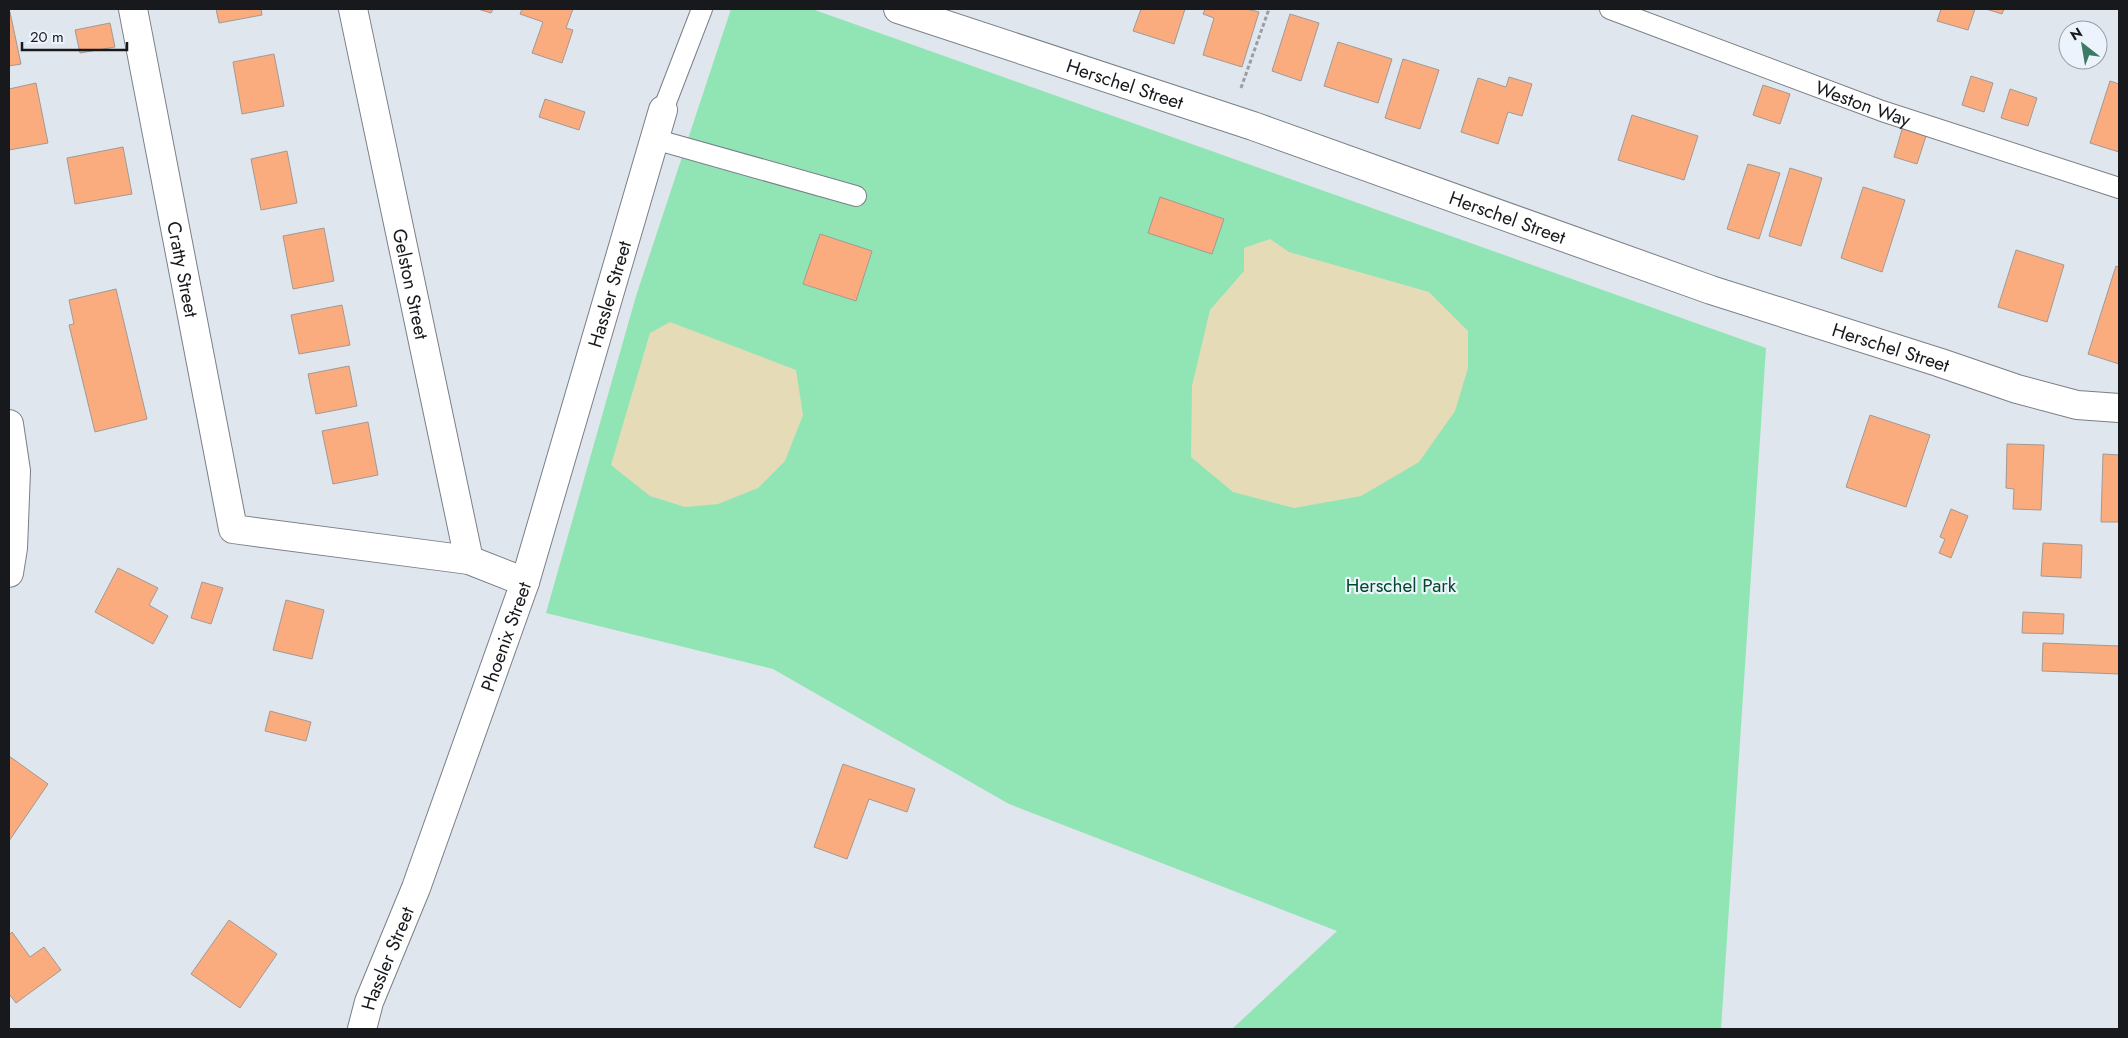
<svg xmlns="http://www.w3.org/2000/svg" width="2128" height="1038" font-family="Jost,sans-serif">
<style>
.green{fill:#91e5b4}
.sand{fill:#e5dcb7}
.building{fill:#fbac7f;stroke:#a29994}
.lines{fill:none;stroke-linecap:round;stroke-linejoin:round}
.lane-casing{stroke:#7a7f87;stroke-width:22}
.street-casing{stroke:#7a7f87;stroke-width:30}
.path{stroke:#999da4;stroke-width:3;stroke-dasharray:4 2.5;stroke-linecap:butt}
.lane{stroke:#fff;stroke-width:20}
.street{stroke:#fff;stroke-width:28}
.labels{text-anchor:middle;stroke-width:4.5;stroke-linejoin:round;paint-order:stroke}
.street-label{font-size:19px;fill:#18191d;stroke:#edf3fc}
.park-label{font-size:19px;fill:#00482a;stroke:#edf3fc}
</style>
<rect width="100%" height="100%" fill="#e0e6ee"/>
<path class="green" d="M 731,9 L 812,9 L 1766,348 L 1721,1029 L 1232,1029 L 1337,931 L 1009,804 L 773,669 L 546,613 L 636,296 Z"/>
<g class="sand">
<path d="M 1270,239 L 1289,252 L 1429,292 L 1468,331 L 1468,368 L 1455,411 L 1419,462 L 1361,496 L 1294,508 L 1233,492 L 1191,457 L 1192,386 L 1210,310 L 1244,271 L 1244,248 Z"/>
<path d="M 670,322 L 796,370 L 803,415 L 785,461 L 758,488 L 718,504 L 685,507 L 650,496 L 611,465 L 650,333 Z"/>
</g>
<g class="building">
<path d="M 216,9 L 261,9 L 262,15 L 219,23 Z"/>
<path d="M 478,9 L 493,9 L 491,13 Z"/>
<path d="M 522,9 L 573,9 L 566,28 L 573,30 L 562,63 L 532,53 L 543,22 L 520,14 Z"/>
<path d="M 1141,9 L 1185,9 L 1174,44 L 1133,31 Z"/>
<path d="M 1205,9 L 1247,9 L 1259,12 L 1242,67 L 1203,55 L 1214,18 L 1203,14 Z"/>
<path d="M 1941,9 L 1975,9 L 1968,30 L 1937,21 Z"/>
<path d="M 1986,9 L 2004,9 L 2002,14 Z"/>
<path d="M 9,12 L 10,12 L 21,64 L 9,66 Z"/>
<path d="M 1290,14 L 1319,23 L 1301,81 L 1272,71 Z"/>
<path d="M 110,23 L 115,47 L 80,53 L 75,30 Z"/>
<path d="M 1338,42 L 1392,59 L 1378,103 L 1324,86 Z"/>
<path d="M 274,54 L 284,106 L 242,114 L 233,62 Z"/>
<path d="M 1403,59 L 1439,70 L 1420,129 L 1385,118 Z"/>
<path d="M 1971,76 L 1993,83 L 1984,112 L 1962,105 Z"/>
<path d="M 1509,77 L 1532,84 L 1522,116 L 1508,112 L 1498,144 L 1461,132 L 1478,78 L 1506,87 Z"/>
<path d="M 2110,81 L 2119,84 L 2119,152 L 2090,143 Z"/>
<path d="M 36,83 L 48,143 L 9,150 L 9,89 Z"/>
<path d="M 1763,85 L 1790,94 L 1780,124 L 1753,115 Z"/>
<path d="M 2010,89 L 2037,98 L 2028,126 L 2001,118 Z"/>
<path d="M 545,99 L 585,112 L 579,130 L 539,117 Z"/>
<path d="M 1632,115 L 1698,136 L 1684,180 L 1618,160 Z"/>
<path d="M 1903,126 L 1927,133 L 1917,164 L 1894,157 Z"/>
<path d="M 123,147 L 132,194 L 75,204 L 67,158 Z"/>
<path d="M 287,151 L 297,203 L 261,210 L 251,159 Z"/>
<path d="M 1748,164 L 1780,173 L 1759,239 L 1727,229 Z"/>
<path d="M 1790,168 L 1822,178 L 1801,246 L 1769,236 Z"/>
<path d="M 1863,187 L 1905,200 L 1882,272 L 1841,258 Z"/>
<path d="M 1160,197 L 1224,219 L 1212,254 L 1148,233 Z"/>
<path d="M 324,228 L 334,281 L 293,289 L 283,236 Z"/>
<path d="M 820,234 L 872,251 L 856,301 L 803,284 Z"/>
<path d="M 2016,250 L 2064,265 L 2047,322 L 1998,307 Z"/>
<path d="M 2116,266 L 2119,267 L 2119,364 L 2088,354 Z"/>
<path d="M 116,289 L 147,419 L 95,432 L 69,325 L 74,324 L 69,300 Z"/>
<path d="M 342,305 L 350,345 L 299,354 L 291,315 Z"/>
<path d="M 349,366 L 357,406 L 316,414 L 308,374 Z"/>
<path d="M 1870,415 L 1930,435 L 1906,507 L 1846,487 Z"/>
<path d="M 368,422 L 378,475 L 333,484 L 322,431 Z"/>
<path d="M 2007,444 L 2044,445 L 2041,510 L 2013,509 L 2014,489 L 2006,488 Z"/>
<path d="M 2103,454 L 2119,455 L 2119,522 L 2101,522 Z"/>
<path d="M 1951,509 L 1968,516 L 1951,558 L 1939,553 L 1945,539 L 1940,537 Z"/>
<path d="M 2043,543 L 2082,545 L 2081,578 L 2041,576 Z"/>
<path d="M 118,568 L 158,588 L 149,605 L 168,616 L 153,644 L 95,612 Z"/>
<path d="M 202,582 L 223,588 L 211,624 L 191,618 Z"/>
<path d="M 286,600 L 324,610 L 312,659 L 273,650 Z"/>
<path d="M 2023,612 L 2064,614 L 2063,634 L 2022,633 Z"/>
<path d="M 2043,643 L 2119,646 L 2119,674 L 2042,671 Z"/>
<path d="M 270,711 L 311,722 L 306,741 L 265,731 Z"/>
<path d="M 9,756 L 48,784 L 9,841 Z"/>
<path d="M 843,764 L 915,789 L 907,812 L 869,799 L 847,859 L 814,847 Z"/>
<path d="M 229,920 L 277,954 L 240,1008 L 191,974 Z"/>
<path d="M 12,932 L 30,957 L 44,947 L 61,970 L 16,1003 L 9,994 L 9,935 Z"/>
</g>
<g class="lines">
<g class="lane-casing">
<g id="lane">
<path id="s1" d="M 1610,9 L 1882,111 L 2119,188"/>
<path d="M 663,110 L 702,9"/>
<path d="M 654,139 L 856,196"/>
</g>
</g>
<g class="street-casing">
<g id="street">
<path id="s2" d="M 133,9 L 233,529 L 469,560 L 525,582"/>
<path id="s3" d="M 353,9 L 469,560"/>
<path id="s4" d="M 898,9 L 1253,126 L 1711,290 L 1938,362 L 2017,389 L 2077,405 L 2119,408"/>
<path d="M 9,424 L 16,471 L 13,548 L 9,573"/>
<path id="s5" d="M 362,1029 L 369,1002 L 416,888 L 525,582 L 663,110"/>
</g>
</g>
<path class="path" d="M 1241,88 L 1269,9"/>
<use href="#lane" class="lane"/>
<use href="#street" class="street"/>
</g>
<g class="labels">
<g class="street-label">
<text dy="7" stroke="none"><textPath href="#s4" startOffset="239">Herschel Street</textPath></text>
<text dy="7" stroke="none"><textPath href="#s1" startOffset="270">Weston Way</textPath></text>
<text dy="7" stroke="none"><textPath href="#s4" startOffset="644">Herschel Street</textPath></text>
<text dy="7" stroke="none"><textPath href="#s2" startOffset="265">Cratty Street</textPath></text>
<text dy="7" stroke="none"><textPath href="#s3" startOffset="281">Gelston Street</textPath></text>
<text dy="7" stroke="none"><textPath href="#s5" startOffset="776">Hassler Street</textPath></text>
<text dy="7" stroke="none"><textPath href="#s4" startOffset="1049">Herschel Street</textPath></text>
<text dy="7" stroke="none"><textPath href="#s5" startOffset="418">Phoenix Street</textPath></text>
<text dy="7" stroke="none"><textPath href="#s5" startOffset="75">Hassler Street</textPath></text>
</g>
<g class="park-label">
<text x="1401" y="592">Herschel Park</text>
</g>
</g>
<rect width="2128" height="1038" fill="none" stroke="#18191d" stroke-width="20"/>
<g transform="translate(2083 45) rotate(329)"><circle r="24" fill="#edf3fc" stroke="#989ca3"/>
<path d="M0-4L9 19L0 12L-9 19Z" fill="#3d7a64"/>
<text y="-8" font-size="14" font-weight="bold" text-anchor="middle" fill="#18191d">N</text>
</g>
<path d="M22 42v8h105v-8" fill="none" stroke="#18191d" stroke-width="2.5"/>
<text x="30" y="42" font-size="15" fill="#18191d" stroke="#edf3fc" stroke-width="4" paint-order="stroke">20 m</text>
</svg>
